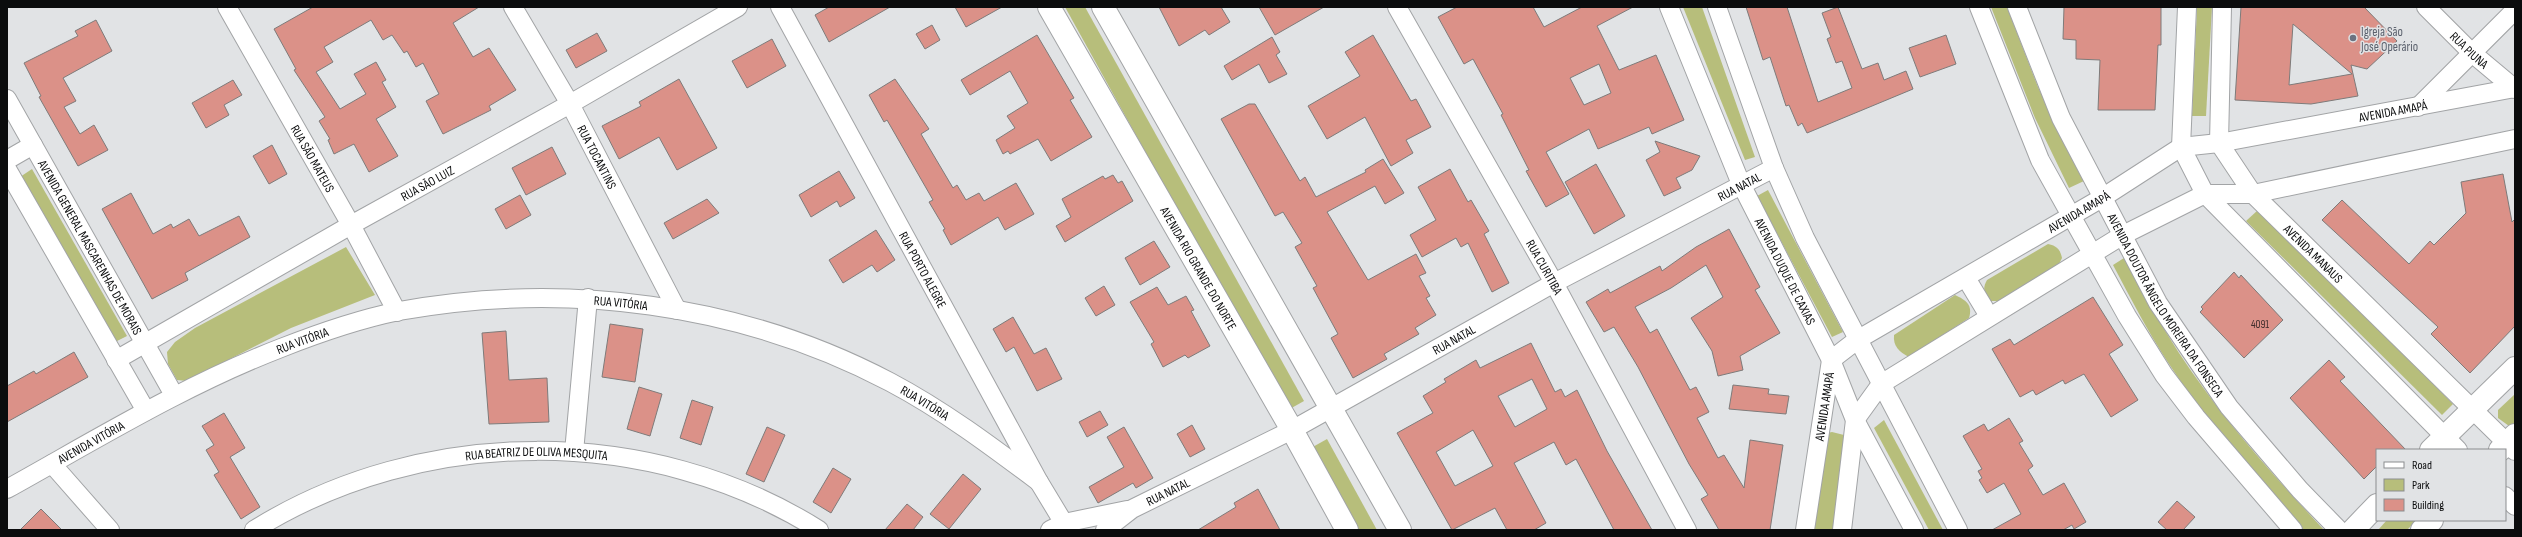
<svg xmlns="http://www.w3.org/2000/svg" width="2522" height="537" font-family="'Sofia Sans Condensed',sans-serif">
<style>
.green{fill:#b7be7b}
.building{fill:#db9188;stroke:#7e7b7a;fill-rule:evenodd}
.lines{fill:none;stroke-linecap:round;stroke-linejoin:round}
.minor-casing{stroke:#a2a4a6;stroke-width:20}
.major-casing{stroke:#a2a4a6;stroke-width:24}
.minor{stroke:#fff;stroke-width:18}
.major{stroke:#fff;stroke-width:22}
.worship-dot{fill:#6b7280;stroke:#e1e3e5;stroke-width:1.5}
.labels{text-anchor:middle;stroke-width:3;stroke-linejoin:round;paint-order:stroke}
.number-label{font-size:11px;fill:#3f2d2c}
.worship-label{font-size:13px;fill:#5b616d;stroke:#e1e3e5;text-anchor:start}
.street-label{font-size:13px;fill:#0b0c0d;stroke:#e1e3e5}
</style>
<rect width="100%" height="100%" fill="#e1e3e5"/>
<g class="green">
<path d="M 1065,7 L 1085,7 L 1304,401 L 1288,410 Z"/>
<path d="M 1683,7 L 1702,7 L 1755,157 L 1745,160 Z"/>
<path d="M 1991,7 L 2007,7 L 2038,87 L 2084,181 L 2069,188 L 2035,118 Z"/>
<path d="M 2197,7 L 2212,7 L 2206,116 L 2192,116 Z"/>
<path d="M 32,169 L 127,336 L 113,343 L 20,177 Z"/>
<path d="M 1768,190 L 1843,332 L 1832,337 L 1757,196 Z"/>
<path d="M 2258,210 L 2453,404 L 2442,415 L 2246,221 Z"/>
<path d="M 2048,244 C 2057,246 2060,249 2062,258 L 2058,266 L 1998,301 L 1991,301 C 1984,293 1982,289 1987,280 Z"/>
<path d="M 346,247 L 375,295 L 291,328 L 187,381 L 177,380 L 168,364 L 167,352 L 175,342 L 195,328 Z"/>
<path d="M 2124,258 C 2142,290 2159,322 2179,353 C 2221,417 2272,474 2324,530 L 2302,530 C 2254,477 2206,421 2167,361 C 2147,330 2130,297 2113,265 Z"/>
<path d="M 1955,295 C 1966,300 1973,305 1969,318 L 1909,357 C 1899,352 1893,346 1894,335 Z"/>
<path d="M 2515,394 L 2515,425 L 2509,426 L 2498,418 L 2498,410 Z"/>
<path d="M 1884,420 L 1943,530 L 1929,530 L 1874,428 Z"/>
<path d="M 1832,432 L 1844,435 L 1847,441 L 1836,530 L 1809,530 L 1827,433 Z"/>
<path d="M 1327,439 L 1377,530 L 1357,530 L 1311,448 Z"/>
<path d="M 2387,520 L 2417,520 L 2407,530 L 2378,530 Z"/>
</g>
<g class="building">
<path d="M 313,7 L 479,7 L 453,23 L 473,57 L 489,48 L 516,90 L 489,106 L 491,110 L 443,134 L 426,101 L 439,94 L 423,63 L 416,67 L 407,51 L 404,53 L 392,35 L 383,40 L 371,20 L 324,47 L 333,62 L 316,72 L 340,109 L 366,94 L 354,74 L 376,62 L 386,80 L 382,82 L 396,107 L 376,119 L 398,156 L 369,172 L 354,144 L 334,154 L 328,140 L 330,139 L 319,121 L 325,117 L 294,70 L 296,69 L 274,29 Z"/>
<path d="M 829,7 L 890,7 L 829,42 L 815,15 Z"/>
<path d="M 955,7 L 1002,7 L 966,27 Z"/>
<path d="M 1159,7 L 1221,7 L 1230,22 L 1209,35 L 1205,30 L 1179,46 Z"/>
<path d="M 1259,7 L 1324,7 L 1275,35 Z"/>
<path d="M 1457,7 L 1533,7 L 1544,27 L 1582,7 L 1633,7 L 1597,26 L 1619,70 L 1656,55 L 1684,120 L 1652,134 L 1649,127 L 1598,149 L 1589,129 L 1546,152 L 1569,194 L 1546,207 L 1526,171 L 1529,170 L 1501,115 L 1503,114 L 1473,59 L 1464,64 L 1438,17 ZM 1599,64 L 1611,93 L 1584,105 L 1570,78 Z"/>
<path d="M 1746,7 L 1787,7 L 1818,102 L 1852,88 L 1842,61 L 1836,63 L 1827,39 L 1831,37 L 1822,13 L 1838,7 L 1862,69 L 1878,63 L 1884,80 L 1906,71 L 1913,89 L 1807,133 L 1802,123 L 1798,126 L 1789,105 L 1786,106 L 1770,57 L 1763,60 Z"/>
<path d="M 2064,7 L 2161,7 L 2161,45 L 2158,45 L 2155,110 L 2098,110 L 2100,60 L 2076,59 L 2076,40 L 2063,39 Z"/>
<path d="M 2241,7 L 2364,7 L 2397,41 L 2367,69 L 2351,65 L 2358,96 L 2311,104 L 2235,100 ZM 2293,24 L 2352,74 L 2289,85 Z"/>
<path d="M 96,20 L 112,51 L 63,78 L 76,101 L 64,107 L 80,134 L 94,125 L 108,150 L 78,166 L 39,97 L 41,96 L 24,63 L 78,36 L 75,31 Z"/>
<path d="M 932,25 L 940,40 L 925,49 L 916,34 Z"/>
<path d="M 597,33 L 607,51 L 576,68 L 566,50 Z"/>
<path d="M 1037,35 L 1074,98 L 1070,100 L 1092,137 L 1051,161 L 1038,139 L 1010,154 L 1008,151 L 1003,154 L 996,140 L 1015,128 L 1007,116 L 1028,103 L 1010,71 L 970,95 L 961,80 Z"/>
<path d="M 1373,35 L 1411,101 L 1416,99 L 1431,127 L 1406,140 L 1413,153 L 1391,166 L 1365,117 L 1327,139 L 1308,106 L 1360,76 L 1345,52 Z"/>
<path d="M 1946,35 L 1956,64 L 1920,77 L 1909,48 Z"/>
<path d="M 1272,37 L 1280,52 L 1276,55 L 1287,74 L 1269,83 L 1259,64 L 1232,80 L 1224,66 Z"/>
<path d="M 772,39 L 786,66 L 747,88 L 732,61 Z"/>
<path d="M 679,79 L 717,148 L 677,170 L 659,137 L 619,159 L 602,126 L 641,106 L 639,102 Z"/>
<path d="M 895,79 L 929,129 L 921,134 L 953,188 L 957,185 L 966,200 L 979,193 L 984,201 L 1016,183 L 1034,214 L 1005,230 L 998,217 L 951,245 L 943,230 L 945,229 L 929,202 L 933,200 L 887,120 L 884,122 L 869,95 Z"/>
<path d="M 233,80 L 242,95 L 224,105 L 229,115 L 206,128 L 192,103 Z"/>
<path d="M 1249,104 L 1255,104 L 1300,181 L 1305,177 L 1316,197 L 1366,172 L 1365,170 L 1383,159 L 1404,193 L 1385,204 L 1375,186 L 1327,212 L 1368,280 L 1416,254 L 1426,273 L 1419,276 L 1430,296 L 1426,298 L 1436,315 L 1415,328 L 1419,334 L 1384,354 L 1387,359 L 1353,378 L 1331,338 L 1338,334 L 1313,288 L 1317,286 L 1295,247 L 1302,243 L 1283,212 L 1275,216 L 1221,119 Z"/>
<path d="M 1655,141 L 1700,156 L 1692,170 L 1676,178 L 1681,188 L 1664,196 L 1646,160 L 1660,152 Z"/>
<path d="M 272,145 L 287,174 L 269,184 L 253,156 Z"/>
<path d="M 552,147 L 566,174 L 526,195 L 512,168 Z"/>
<path d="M 1596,164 L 1625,216 L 1594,234 L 1565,182 Z"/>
<path d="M 1450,169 L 1468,202 L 1471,200 L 1489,231 L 1484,234 L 1509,283 L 1492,292 L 1468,243 L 1461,247 L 1456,238 L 1422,257 L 1410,235 L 1436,220 L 1418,187 Z"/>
<path d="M 839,171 L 855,198 L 840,207 L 837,201 L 811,217 L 799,195 Z"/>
<path d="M 2503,174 L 2512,222 L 2515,219 L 2515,326 L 2470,373 L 2431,334 L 2438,327 L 2322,220 L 2342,200 L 2409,264 L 2430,241 L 2434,245 L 2466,213 L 2461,182 Z"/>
<path d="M 1113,175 L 1118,183 L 1122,181 L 1133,201 L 1065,242 L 1056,226 L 1071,217 L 1062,199 L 1103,176 L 1105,179 Z"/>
<path d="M 131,193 L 153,234 L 171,224 L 173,228 L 189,219 L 199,236 L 239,216 L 250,237 L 185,273 L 188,280 L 152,299 L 102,209 Z"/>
<path d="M 520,195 L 531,215 L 506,229 L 495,209 Z"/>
<path d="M 707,199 L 719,213 L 673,239 L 664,223 Z"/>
<path d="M 1729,229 L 1760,287 L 1755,290 L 1780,333 L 1740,356 L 1743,370 L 1718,376 L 1712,351 L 1691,318 L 1723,297 L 1706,265 L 1671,288 L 1635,307 L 1650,333 L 1657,329 L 1690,390 L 1696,387 L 1709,412 L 1697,418 L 1718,458 L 1724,455 L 1744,488 L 1750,440 L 1783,445 L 1770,530 L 1719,530 L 1701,499 L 1708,495 L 1689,464 L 1638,367 L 1614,327 L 1604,332 L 1586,302 L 1608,289 L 1610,293 L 1660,266 L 1662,271 L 1696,247 Z"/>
<path d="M 876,230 L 895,260 L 877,272 L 872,265 L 843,283 L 829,260 Z"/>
<path d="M 1154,241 L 1170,267 L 1140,285 L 1125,258 Z"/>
<path d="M 2234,272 L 2239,278 L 2241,275 L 2283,320 L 2244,358 L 2200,312 L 2203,309 L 2201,307 Z"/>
<path d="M 1104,286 L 1115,305 L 1096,316 L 1085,298 Z"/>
<path d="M 1157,287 L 1168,305 L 1186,296 L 1194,310 L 1191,311 L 1210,346 L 1188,358 L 1185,355 L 1163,367 L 1151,344 L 1154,342 L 1130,302 Z"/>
<path d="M 2093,297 L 2123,345 L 2109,354 L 2138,400 L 2111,417 L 2084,374 L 2065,384 L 2063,380 L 2036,395 L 2033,390 L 2020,397 L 1992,349 L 2010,339 L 2014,345 Z"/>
<path d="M 1013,317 L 1034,354 L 1046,348 L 1062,379 L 1037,391 L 1014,347 L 1006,352 L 993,329 Z"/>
<path d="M 610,324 L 643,329 L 635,382 L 602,377 Z"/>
<path d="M 506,331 L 509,380 L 547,378 L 549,422 L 489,424 L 482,333 Z"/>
<path d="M 1531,343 L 1555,392 L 1561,389 L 1565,397 L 1577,390 L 1607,451 L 1652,530 L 1614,530 L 1576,459 L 1566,465 L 1554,442 L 1514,463 L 1546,523 L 1534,530 L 1507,530 L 1495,508 L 1452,530 L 1397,433 L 1433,413 L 1423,396 L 1446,382 L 1444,379 L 1476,360 L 1480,368 ZM 1532,379 L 1547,409 L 1515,427 L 1498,396 ZM 1473,430 L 1493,466 L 1455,486 L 1436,452 Z"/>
<path d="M 74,352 L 88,377 L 7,422 L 7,386 L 34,371 L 36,374 Z"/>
<path d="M 2329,360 L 2345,377 L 2340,381 L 2406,450 L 2377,450 L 2377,466 L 2364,479 L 2290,398 Z"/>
<path d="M 1733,385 L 1769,389 L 1768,394 L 1789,396 L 1786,414 L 1729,409 Z"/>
<path d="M 639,387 L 662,394 L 650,436 L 627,429 Z"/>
<path d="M 692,400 L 713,407 L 701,445 L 680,438 Z"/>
<path d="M 1100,411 L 1108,425 L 1087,437 L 1079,422 Z"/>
<path d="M 224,413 L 245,448 L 230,457 L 260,507 L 241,519 L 214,475 L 219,472 L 206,450 L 214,445 L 202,426 Z"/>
<path d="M 2009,418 L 2023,441 L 2019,443 L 2033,466 L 2028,470 L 2043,495 L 2064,483 L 2086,522 L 2074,529 L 2072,525 L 2063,530 L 1992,530 L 2021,514 L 2004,483 L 1987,493 L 1979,480 L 1982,478 L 1978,471 L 1982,469 L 1963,436 L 1984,424 L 1988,431 Z"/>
<path d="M 1192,425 L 1205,449 L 1190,457 L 1177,434 Z"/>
<path d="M 767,427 L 785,435 L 764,482 L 746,474 Z"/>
<path d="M 1124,427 L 1153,478 L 1136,488 L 1133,483 L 1098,503 L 1089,487 L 1124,467 L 1107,437 Z"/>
<path d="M 833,468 L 851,479 L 831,513 L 813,502 Z"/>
<path d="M 963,474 L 981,489 L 949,529 L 930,514 Z"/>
<path d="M 1258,489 L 1280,530 L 1198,530 L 1236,507 L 1234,503 Z"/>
<path d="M 2177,501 L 2195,517 L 2183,530 L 2167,530 L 2158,522 Z"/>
<path d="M 907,504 L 923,517 L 913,530 L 885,530 Z"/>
<path d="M 41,509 L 62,530 L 20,530 Z"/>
</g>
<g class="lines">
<g class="minor-casing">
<g id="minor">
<path id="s1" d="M 227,7 L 351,225 L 397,312"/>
<path id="s2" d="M 513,7 L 570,104 L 677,310"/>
<path id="s3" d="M 780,7 L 1039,482 L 1068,530"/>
<path id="s4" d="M 1397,7 L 1554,283 L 1687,530"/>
<path id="s5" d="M 1669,7 L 1741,184 L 1831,360 L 1855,420 L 1914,530"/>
<path d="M 1717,7 L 1774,168 L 1805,238 L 1958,530"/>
<path d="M 1979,7 L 2040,160 L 2127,316 L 2164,375 L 2196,417 L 2293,530"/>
<path id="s6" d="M 2017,7 L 2061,118 L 2158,303 L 2229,407 L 2300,490 L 2339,530"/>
<path d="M 2187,7 L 2181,147 L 2205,194 L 2458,450"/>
<path id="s7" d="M 2222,7 L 2219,143 L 2253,194 L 2515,451"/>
<path id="s8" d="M 2426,7 L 2472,53 L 2515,89"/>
<path id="s9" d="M 7,99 L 174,395"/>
<path d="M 2418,107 L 2515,10"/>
<path d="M 7,160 L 33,145"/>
<path d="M 7,169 L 146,411"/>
<path d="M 1966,278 L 1989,316"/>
<path id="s10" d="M 116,360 L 351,225 L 570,104 L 738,7"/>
<path d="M 574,452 L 588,298"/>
<path d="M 52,464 L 110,530"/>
<path id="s11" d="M 7,489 C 97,439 185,385 281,348 C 319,333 360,319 399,311 C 565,281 740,303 890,382 C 943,410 991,446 1039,482"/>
<path d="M 2505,496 L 2515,506"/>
<path id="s12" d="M 254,530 C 422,425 651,424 819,530"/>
<path d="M 1050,530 L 1064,523 L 1127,510"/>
<path id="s13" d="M 1105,530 L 1132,509 L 1292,430 L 1554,283 L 1774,168"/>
<path id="s14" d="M 1805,530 L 1831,360 L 1857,340 L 2102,198 L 2181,147 L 2219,143 L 2515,88"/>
<path d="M 1842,530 L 1855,420 L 1881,384 L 2123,235 L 2205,194 L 2253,194 L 2515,139"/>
</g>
</g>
<g class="major-casing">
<g id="major">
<path id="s15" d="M 1049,7 L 1292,430 L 1347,530"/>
<path d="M 1103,7 L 1400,530"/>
<path d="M 2431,450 L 2515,368"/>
<path d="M 2500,450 L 2515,435"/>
<path d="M 2353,530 L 2377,505"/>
<path d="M 2422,530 L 2432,520"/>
</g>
</g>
<use href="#minor" class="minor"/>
<use href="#major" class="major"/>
</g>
<circle class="worship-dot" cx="2353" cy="38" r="4"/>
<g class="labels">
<g class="number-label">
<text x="2260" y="328">4091</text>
</g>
<g class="worship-label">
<text x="2361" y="36">Igreja São<tspan x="2361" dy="15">José Operário</tspan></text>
</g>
<g class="street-label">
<text dy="5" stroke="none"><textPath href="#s8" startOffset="61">RUA PIUNA</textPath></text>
<text dy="5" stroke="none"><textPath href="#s14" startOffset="797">AVENIDA AMAPÁ</textPath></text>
<text dy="5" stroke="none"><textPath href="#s2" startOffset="172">RUA TOCANTINS</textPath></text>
<text dy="5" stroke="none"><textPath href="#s1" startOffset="174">RUA SÃO MATEUS</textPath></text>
<text dy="5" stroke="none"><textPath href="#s10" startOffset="358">RUA SÃO LUIZ</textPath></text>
<text dy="5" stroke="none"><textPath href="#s13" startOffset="722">RUA NATAL</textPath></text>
<text dy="5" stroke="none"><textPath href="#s14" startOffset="461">AVENIDA AMAPÁ</textPath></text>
<text dy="5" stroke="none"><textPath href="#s9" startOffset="170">AVENIDA GENERAL MASCARENHAS DE MORAIS</textPath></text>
<text dy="5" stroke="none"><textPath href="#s7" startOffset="282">AVENIDA MANAUS</textPath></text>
<text dy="5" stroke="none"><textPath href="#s4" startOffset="299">RUA CURITIBA</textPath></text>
<text dy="5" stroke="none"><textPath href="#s15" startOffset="301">AVENIDA RIO GRANDE DO NORTE</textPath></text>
<text dy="5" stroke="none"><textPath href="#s3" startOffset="299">RUA PORTO ALEGRE</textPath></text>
<text dy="5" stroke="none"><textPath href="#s5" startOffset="289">AVENIDA DUQUE DE CAXIAS</textPath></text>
<text dy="5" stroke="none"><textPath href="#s11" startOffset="655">RUA VITÓRIA</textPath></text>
<text dy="5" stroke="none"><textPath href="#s6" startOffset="334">AVENIDA DOUTOR ÂNGELO MOREIRA DA FONSECA</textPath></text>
<text dy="5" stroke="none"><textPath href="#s13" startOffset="398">RUA NATAL</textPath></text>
<text dy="5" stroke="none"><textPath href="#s11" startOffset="331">RUA VITÓRIA</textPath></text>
<text dy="5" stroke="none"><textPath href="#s11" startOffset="978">RUA VITÓRIA</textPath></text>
<text dy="5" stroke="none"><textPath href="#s14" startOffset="125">AVENIDA AMAPÁ</textPath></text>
<text dy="5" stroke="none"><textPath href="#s11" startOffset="96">AVENIDA VITÓRIA</textPath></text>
<text dy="5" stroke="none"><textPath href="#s12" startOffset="297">RUA BEATRIZ DE OLIVA MESQUITA</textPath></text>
<text dy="5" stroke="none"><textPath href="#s13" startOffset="74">RUA NATAL</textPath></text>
</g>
</g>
<rect width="2522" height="537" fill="none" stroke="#0b0c0d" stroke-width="16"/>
<rect x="2376" y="449" width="130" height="72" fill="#e1e3e5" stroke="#8b8d8f"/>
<rect x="2384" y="462" width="20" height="6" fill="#ffffff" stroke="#8b8d8f"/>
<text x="2412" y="469" font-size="12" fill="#0b0c0d">Road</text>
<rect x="2384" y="479" width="20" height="12" fill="#b7be7b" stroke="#8b8d8f"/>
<text x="2412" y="489" font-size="12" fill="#0b0c0d">Park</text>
<rect x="2384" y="499" width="20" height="12" fill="#db9188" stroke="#8b8d8f"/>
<text x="2412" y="509" font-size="12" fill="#0b0c0d">Building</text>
</svg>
